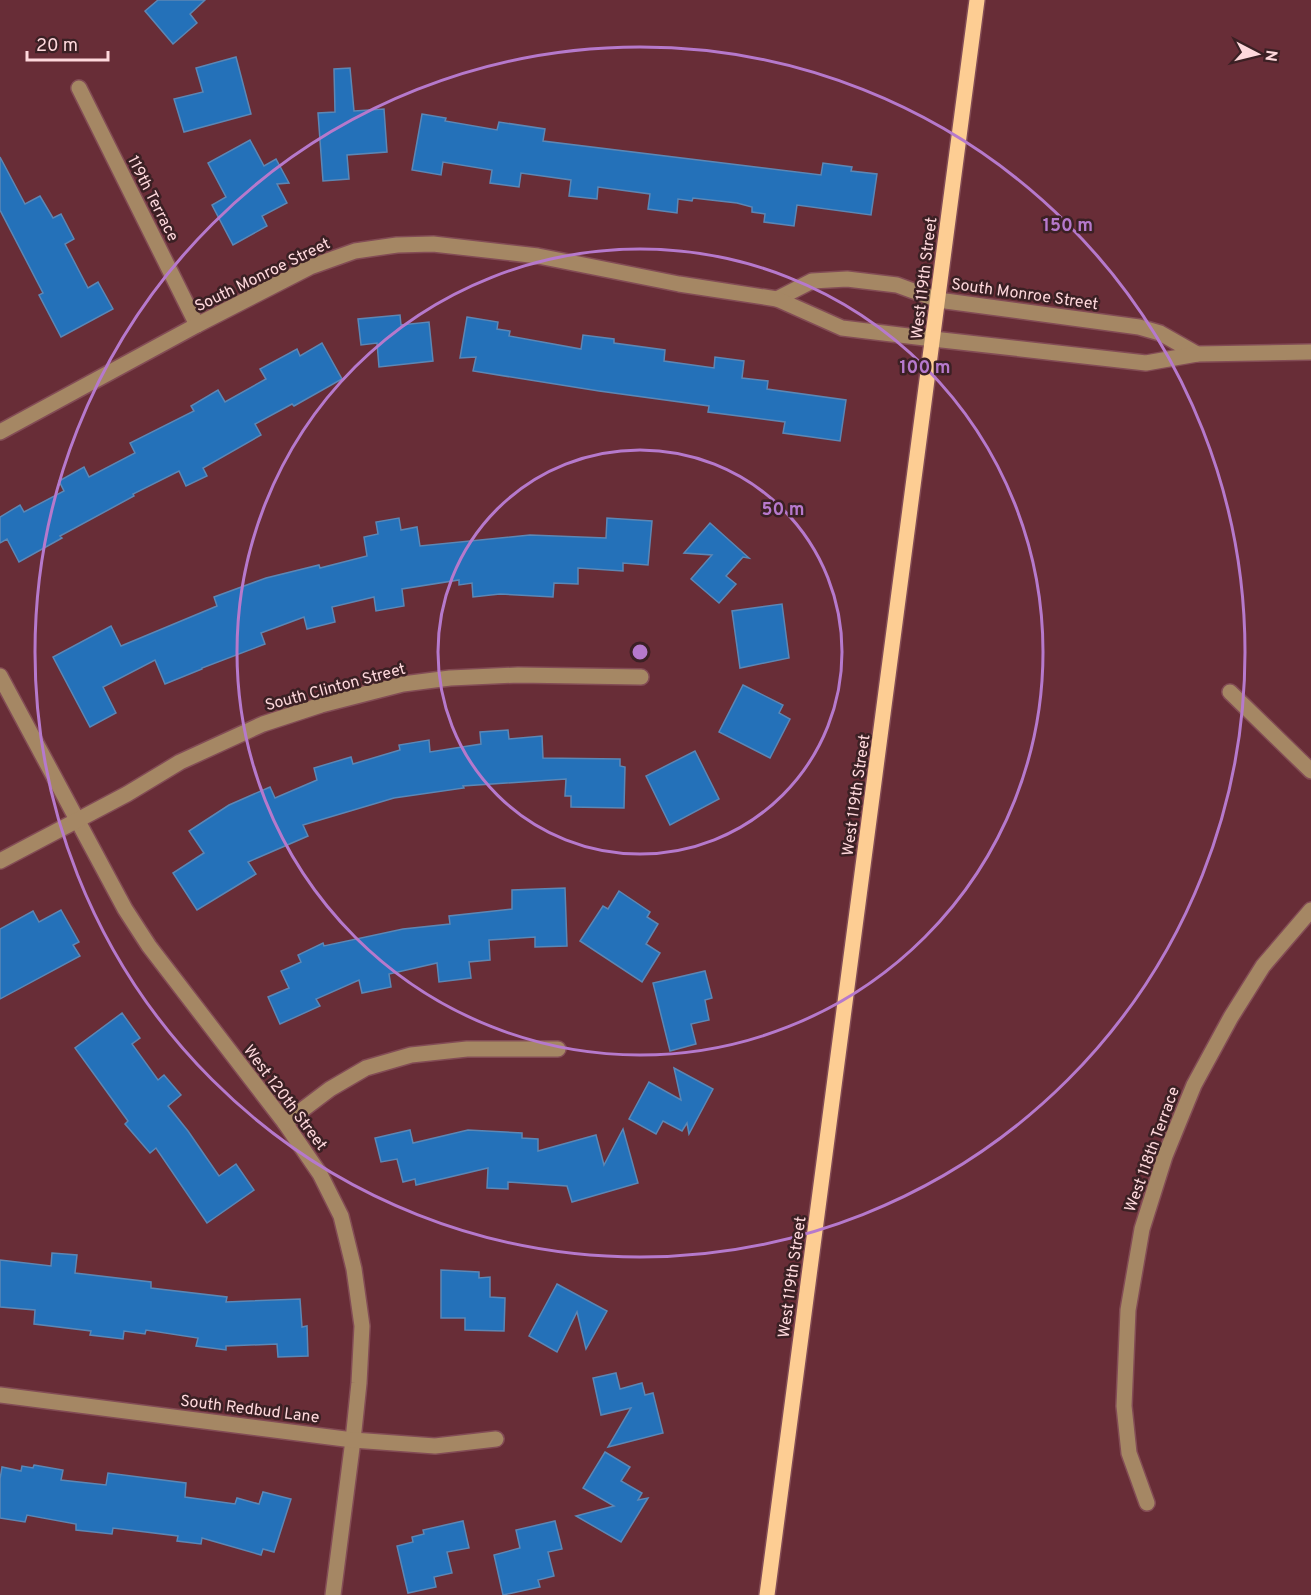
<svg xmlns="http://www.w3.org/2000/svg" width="1311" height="1595" font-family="Overpass,sans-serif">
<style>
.building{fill:#2471b9;stroke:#5c87b5;stroke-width:1.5}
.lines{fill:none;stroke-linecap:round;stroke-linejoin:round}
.minor-casing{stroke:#834c55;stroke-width:18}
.major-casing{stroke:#834c55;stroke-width:18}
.minor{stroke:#a58764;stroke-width:15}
.major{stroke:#fdcd93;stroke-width:15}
.ring{fill:none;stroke:#b679cc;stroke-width:3}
.labels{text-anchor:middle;stroke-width:5;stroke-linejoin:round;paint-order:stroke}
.street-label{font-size:16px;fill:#fed8dc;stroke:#3b2024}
.centre{fill:#b679cc;stroke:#3b2024;stroke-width:3}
.ring-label{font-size:18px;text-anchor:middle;font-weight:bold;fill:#b679cc;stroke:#3b2024;stroke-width:5;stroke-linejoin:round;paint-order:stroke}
</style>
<rect width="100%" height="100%" fill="#682d37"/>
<g class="building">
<path d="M 158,0 L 205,0 L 190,14 L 197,23 L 173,44 L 145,11 Z"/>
<path d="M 236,57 L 251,114 L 184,132 L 174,99 L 203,92 L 196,68 Z"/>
<path d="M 350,68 L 354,111 L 384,109 L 387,152 L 347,155 L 349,179 L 323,181 L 318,113 L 335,112 L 334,69 Z"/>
<path d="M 422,114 L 446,118 L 445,121 L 497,130 L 499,122 L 545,129 L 543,141 L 821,175 L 823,163 L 852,167 L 851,171 L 877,174 L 871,215 L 797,205 L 794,226 L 764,222 L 765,214 L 752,212 L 752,207 L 737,203 L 693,198 L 692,201 L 678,199 L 677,213 L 648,209 L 650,194 L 598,187 L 597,199 L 569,196 L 571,180 L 521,173 L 519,187 L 490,183 L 492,170 L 443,162 L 441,175 L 412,170 Z"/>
<path d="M 250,140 L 264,166 L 276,159 L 289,183 L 277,184 L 287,203 L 262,216 L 267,226 L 233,245 L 212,205 L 226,197 L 208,163 Z"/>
<path d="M 0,157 L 25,204 L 40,196 L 53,218 L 61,214 L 74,239 L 65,244 L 88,288 L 98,282 L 113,309 L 61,337 L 39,295 L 43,293 L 0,210 Z"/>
<path d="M 400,315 L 401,325 L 429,322 L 433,361 L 379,367 L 377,343 L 361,345 L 358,319 Z"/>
<path d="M 467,317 L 498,322 L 497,329 L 510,331 L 509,336 L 581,349 L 583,335 L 614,339 L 614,343 L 665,350 L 664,361 L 714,368 L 715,357 L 744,361 L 742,378 L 768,381 L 767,389 L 846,400 L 840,441 L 783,433 L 785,422 L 708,412 L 709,406 L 599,391 L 473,371 L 476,357 L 460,358 Z"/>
<path d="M 322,343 L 342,379 L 294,406 L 292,404 L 255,424 L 261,435 L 203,468 L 207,476 L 186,486 L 179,471 L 133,494 L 134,496 L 60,536 L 62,538 L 19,562 L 7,539 L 0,543 L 0,517 L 20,505 L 24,512 L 64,491 L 59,481 L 84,467 L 89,477 L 135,453 L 130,443 L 194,411 L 191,406 L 218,390 L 225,402 L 266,379 L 260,369 L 297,349 L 300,356 Z"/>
<path d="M 399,518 L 401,530 L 417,527 L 420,546 L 530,535 L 606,538 L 607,518 L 652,521 L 648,565 L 623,563 L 623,571 L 578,568 L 578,584 L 554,583 L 553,597 L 500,594 L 473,597 L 472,583 L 459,585 L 459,580 L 402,589 L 404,606 L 376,611 L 374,597 L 332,607 L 335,622 L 307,629 L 304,617 L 261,633 L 265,644 L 202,668 L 202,669 L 165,684 L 155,660 L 103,687 L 116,713 L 90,727 L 53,657 L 111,626 L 121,646 L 217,606 L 214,597 L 266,578 L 319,565 L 320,568 L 367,556 L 364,537 L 378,534 L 376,522 Z"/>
<path d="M 710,523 L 749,558 L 743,557 L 726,576 L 736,584 L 719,603 L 691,579 L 712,555 L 684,553 Z"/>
<path d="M 782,604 L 789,658 L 740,668 L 732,611 Z"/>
<path d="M 743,685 L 783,705 L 779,713 L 790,719 L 770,758 L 719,732 Z"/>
<path d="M 508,730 L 509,739 L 542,736 L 543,758 L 620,759 L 620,766 L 625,767 L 624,808 L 571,807 L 571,796 L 565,796 L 566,779 L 463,786 L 464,788 L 394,798 L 303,825 L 308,836 L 248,862 L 256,874 L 197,910 L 173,873 L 204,853 L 189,831 L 229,805 L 270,787 L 275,798 L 317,780 L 314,768 L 351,757 L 353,764 L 400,750 L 399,745 L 429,740 L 430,752 L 481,744 L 480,732 Z"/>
<path d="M 695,751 L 719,799 L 670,825 L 646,776 Z"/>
<path d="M 565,888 L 567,946 L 535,947 L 535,937 L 489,940 L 490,960 L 469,962 L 471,978 L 439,982 L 437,963 L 389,974 L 391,987 L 362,993 L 359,980 L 316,999 L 320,1006 L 280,1024 L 268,997 L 289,988 L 281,971 L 301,962 L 298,955 L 323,943 L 324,946 L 403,929 L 450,924 L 449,916 L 512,909 L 512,890 Z"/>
<path d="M 619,891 L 650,912 L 647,917 L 658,924 L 646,944 L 660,953 L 642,982 L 580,941 L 603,906 L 608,909 Z"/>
<path d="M 61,910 L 79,942 L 73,945 L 80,956 L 0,999 L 0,929 L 33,911 L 39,922 Z"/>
<path d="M 705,971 L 712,998 L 705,1000 L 709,1020 L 691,1024 L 696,1044 L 670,1051 L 653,983 Z"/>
<path d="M 122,1013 L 140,1038 L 132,1044 L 158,1080 L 164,1075 L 181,1095 L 168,1106 L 188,1131 L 219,1176 L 236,1164 L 254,1190 L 207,1223 L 156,1148 L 150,1153 L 125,1124 L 128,1121 L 75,1048 Z"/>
<path d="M 674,1068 L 713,1089 L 689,1134 L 687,1123 L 682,1131 L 663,1121 L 656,1134 L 629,1119 L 649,1082 L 681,1100 Z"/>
<path d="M 623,1129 L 638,1183 L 572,1202 L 567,1186 L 508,1182 L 508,1189 L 487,1188 L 488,1168 L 416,1185 L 415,1179 L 403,1182 L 397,1159 L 381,1162 L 375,1138 L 410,1130 L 413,1143 L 468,1130 L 522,1133 L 522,1138 L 538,1139 L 538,1151 L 596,1135 L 604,1165 Z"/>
<path d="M 52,1253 L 77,1255 L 75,1273 L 151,1282 L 151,1288 L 227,1297 L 226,1302 L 300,1299 L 302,1327 L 307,1326 L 308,1356 L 278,1357 L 277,1344 L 226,1346 L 226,1350 L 196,1346 L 198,1338 L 146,1330 L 145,1334 L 124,1331 L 123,1339 L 90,1335 L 91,1331 L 34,1324 L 35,1310 L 0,1307 L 0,1260 L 51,1266 Z"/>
<path d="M 441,1270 L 479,1272 L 479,1278 L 490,1277 L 490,1297 L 505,1298 L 504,1331 L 465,1330 L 465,1318 L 441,1318 Z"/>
<path d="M 557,1284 L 607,1311 L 586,1349 L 577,1312 L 557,1352 L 529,1336 Z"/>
<path d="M 616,1373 L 620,1389 L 642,1383 L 645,1395 L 653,1393 L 663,1433 L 608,1447 L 631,1408 L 601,1415 L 593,1378 Z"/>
<path d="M 605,1452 L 630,1467 L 621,1481 L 642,1493 L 638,1500 L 648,1498 L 621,1542 L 576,1516 L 614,1506 L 583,1488 Z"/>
<path d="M 34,1465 L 63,1470 L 61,1480 L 106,1485 L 108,1473 L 186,1483 L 185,1497 L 235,1504 L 237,1498 L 259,1504 L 263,1492 L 291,1499 L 274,1552 L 263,1549 L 261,1555 L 202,1538 L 201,1544 L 177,1541 L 178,1536 L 113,1528 L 112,1534 L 76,1530 L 76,1524 L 27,1515 L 25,1522 L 0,1518 L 0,1479 L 2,1467 L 21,1471 L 22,1466 L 33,1468 Z"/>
<path d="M 463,1521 L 469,1548 L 447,1552 L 452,1573 L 434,1577 L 436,1587 L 408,1593 L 397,1546 L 413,1542 L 412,1537 L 424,1534 L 423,1530 Z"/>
<path d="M 555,1521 L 562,1549 L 548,1552 L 554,1576 L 538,1580 L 540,1587 L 503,1595 L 494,1555 L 520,1548 L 516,1530 Z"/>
</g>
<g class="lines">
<g class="minor-casing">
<g id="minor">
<path d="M 79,88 L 197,325"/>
<path d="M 777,299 L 812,281 L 847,279 L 897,285 L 938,300 L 1139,327 L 1160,333 L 1197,354"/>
<path d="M 0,432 L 197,325 L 310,267 L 355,251 L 397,245 L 433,244 L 538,256 L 679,284 L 777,299 L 842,328 L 933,339 L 1146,363 L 1197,354 L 1311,352"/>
<path d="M 0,676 L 125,909 L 149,946 L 285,1123 L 320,1174 L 341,1216 L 354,1269 L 362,1326 L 359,1383 L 353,1440 L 333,1595"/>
<path d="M 1230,692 L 1311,771"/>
<path d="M 0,861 L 127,794 L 180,762 L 263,724 L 321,705 L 403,684 L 450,678 L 518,675 L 641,677"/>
<path d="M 285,1123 L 330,1089 L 366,1068 L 411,1055 L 467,1049 L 558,1049"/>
<path d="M 0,1395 L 353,1440 L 435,1446 L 496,1439"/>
<path d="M 1147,1503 L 1129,1453 L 1124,1406 L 1128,1310 L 1142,1229 L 1165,1156 L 1194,1085 L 1231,1017 L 1263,966 L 1311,910"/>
</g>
</g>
<g class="major-casing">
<path id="major" d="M 767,1595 L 977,0"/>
</g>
<use href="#minor" class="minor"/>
<use href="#major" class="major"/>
</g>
<g class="ring">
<circle cx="640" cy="652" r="202"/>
<circle cx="640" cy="652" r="403"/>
<circle cx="640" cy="652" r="605"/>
</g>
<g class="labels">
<g class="street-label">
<text transform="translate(154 198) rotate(63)" y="6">119th Terrace</text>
<text transform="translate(262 274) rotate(-26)" y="6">South Monroe Street</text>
<text transform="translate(923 278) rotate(-83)" y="6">West 119th Street</text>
<text transform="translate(1025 293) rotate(8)" y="6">South Monroe Street</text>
<text transform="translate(335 686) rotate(-15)" y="6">South Clinton Street</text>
<text transform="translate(855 795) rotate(-82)" y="6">West 119th Street</text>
<text transform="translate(286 1097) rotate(53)" y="6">West 120th Street</text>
<text transform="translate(1151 1149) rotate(-70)" y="6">West 118th Terrace</text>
<text transform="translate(791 1277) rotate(-82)" y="6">West 119th Street</text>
<text transform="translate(250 1408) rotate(7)" y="6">South Redbud Lane</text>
</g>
</g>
<circle cx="640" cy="652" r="9" class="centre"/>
<g class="ring-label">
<text x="1068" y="231">150 m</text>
<text x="925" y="373">100 m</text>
<text x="783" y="515">50 m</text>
</g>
<g transform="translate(1257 54) rotate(97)" stroke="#3b2024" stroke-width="4.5" paint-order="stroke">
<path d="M0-4.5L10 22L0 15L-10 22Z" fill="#fed8dc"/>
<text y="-9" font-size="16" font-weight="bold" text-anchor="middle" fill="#fed8dc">N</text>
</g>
<path d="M27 51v9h81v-9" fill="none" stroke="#fed8dc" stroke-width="3"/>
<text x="36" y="51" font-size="18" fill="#fed8dc" stroke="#3b2024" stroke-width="4.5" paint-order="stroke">20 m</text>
</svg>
